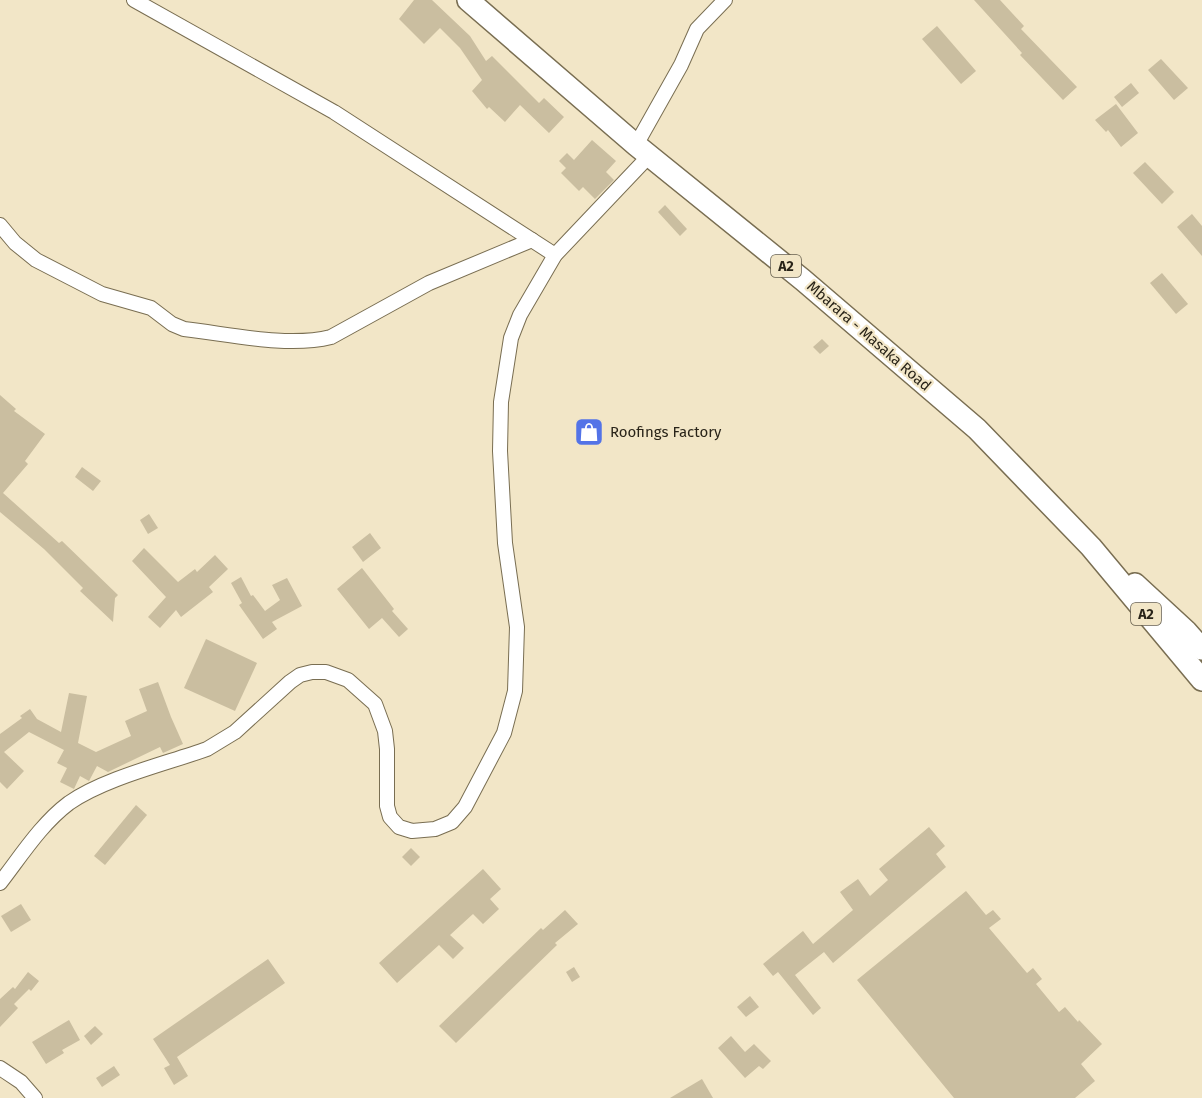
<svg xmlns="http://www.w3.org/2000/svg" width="1202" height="1098" font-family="'Fira Sans',sans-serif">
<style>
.building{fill:#cabea0}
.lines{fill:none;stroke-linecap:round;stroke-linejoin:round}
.minor-casing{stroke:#796e52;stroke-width:16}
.trunk-casing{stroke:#796e52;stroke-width:24}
.minor{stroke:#fff;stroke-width:14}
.trunk{stroke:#fff;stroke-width:21}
.labels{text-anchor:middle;stroke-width:4.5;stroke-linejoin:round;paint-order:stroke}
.shield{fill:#f2e6c7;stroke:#655e4d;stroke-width:1.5}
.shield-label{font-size:14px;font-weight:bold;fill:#292419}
.street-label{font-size:15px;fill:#292419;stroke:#f2e6c7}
.poi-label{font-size:15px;fill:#292419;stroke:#f2e6c7;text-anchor:start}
</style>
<rect width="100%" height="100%" fill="#f2e6c7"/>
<g class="building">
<path d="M 414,0 L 432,0 L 470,36 L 486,61 L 492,56 L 539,103 L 544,98 L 564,117 L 549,133 L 520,105 L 505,122 L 489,107 L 487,109 L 472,91 L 482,80 L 460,48 L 440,28 L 424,44 L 399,19 Z"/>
<path d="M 974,0 L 1000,0 L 1024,26 L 1021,29 L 1077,87 L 1063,100 L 1020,55 L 1022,53 Z"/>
<path d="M 937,26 L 976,71 L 961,84 L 922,39 Z"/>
<path d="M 1161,59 L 1188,88 L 1174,100 L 1148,70 Z"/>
<path d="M 1131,83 L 1139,93 L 1122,107 L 1114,97 Z"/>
<path d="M 1116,104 L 1138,133 L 1121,147 L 1108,130 L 1106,132 L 1095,120 Z"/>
<path d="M 592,140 L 616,161 L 606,172 L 614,180 L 595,199 L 583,187 L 579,191 L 561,173 L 566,168 L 559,161 L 567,153 L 574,160 Z"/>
<path d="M 1145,162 L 1174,192 L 1162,204 L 1133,173 Z"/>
<path d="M 665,205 L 687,229 L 680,236 L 658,212 Z"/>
<path d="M 1192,214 L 1202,226 L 1202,256 L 1177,227 Z"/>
<path d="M 1162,273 L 1188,304 L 1176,314 L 1150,283 Z"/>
<path d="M 822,339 L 829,346 L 820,354 L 813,347 Z"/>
<path d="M 0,395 L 16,409 L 14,411 L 45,434 L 25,461 L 28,464 L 3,493 L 59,543 L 62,541 L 118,595 L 115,598 L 113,622 L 80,591 L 83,588 L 44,549 L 0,512 Z"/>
<path d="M 82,467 L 101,481 L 93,491 L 75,477 Z"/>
<path d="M 149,514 L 158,528 L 148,534 L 140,520 Z"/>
<path d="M 370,533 L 381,548 L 363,562 L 352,547 Z"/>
<path d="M 144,548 L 178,582 L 195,569 L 197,572 L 215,555 L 228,569 L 209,587 L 213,592 L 181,617 L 176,610 L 160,628 L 148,617 L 166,597 L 132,561 Z"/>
<path d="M 362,568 L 394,609 L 392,611 L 408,629 L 399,637 L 382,618 L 369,629 L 337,589 Z"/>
<path d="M 241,577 L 251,596 L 253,595 L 265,611 L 280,600 L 272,585 L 287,578 L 302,606 L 272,622 L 277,629 L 263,639 L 239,605 L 242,603 L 231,583 Z"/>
<path d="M 206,639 L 257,663 L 235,711 L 184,688 Z"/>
<path d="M 158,682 L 171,717 L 183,744 L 163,753 L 160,747 L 108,772 L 97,766 L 89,781 L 80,776 L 74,789 L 60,782 L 67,768 L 57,763 L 64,750 L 29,732 L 4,752 L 24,771 L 7,789 L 0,782 L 0,734 L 22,718 L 20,716 L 30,709 L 37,719 L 61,732 L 69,693 L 87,696 L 78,743 L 96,752 L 131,736 L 125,721 L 147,711 L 139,689 Z"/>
<path d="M 136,805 L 147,815 L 105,865 L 94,856 Z"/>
<path d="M 929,827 L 945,846 L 936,854 L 946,867 L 833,963 L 824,952 L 795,975 L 821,1008 L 813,1015 L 778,972 L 773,976 L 763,964 L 803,931 L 813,944 L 853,910 L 840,892 L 858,879 L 870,896 L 888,880 L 879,869 Z"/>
<path d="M 411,848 L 420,857 L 411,866 L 402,857 Z"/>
<path d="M 483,869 L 501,889 L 490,899 L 499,909 L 483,924 L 473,914 L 450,935 L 464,948 L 453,959 L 439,945 L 397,983 L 379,963 Z"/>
<path d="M 966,891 L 986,915 L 993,910 L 1001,919 L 989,928 L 1027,973 L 1033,968 L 1042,979 L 1036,984 L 1059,1012 L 1065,1007 L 1078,1022 L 1079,1020 L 1102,1044 L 1081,1064 L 1095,1081 L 1075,1098 L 954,1098 L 857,980 Z"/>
<path d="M 21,904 L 31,920 L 11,932 L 1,916 Z"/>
<path d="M 565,910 L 578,924 L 555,943 L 557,945 L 456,1043 L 439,1026 L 541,928 L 543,930 Z"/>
<path d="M 268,959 L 285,983 L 177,1057 L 188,1076 L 174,1085 L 164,1068 L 170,1065 L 153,1039 Z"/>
<path d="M 574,967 L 580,977 L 572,982 L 566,972 Z"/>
<path d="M 28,972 L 39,981 L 31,991 L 29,989 L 14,1004 L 18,1008 L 0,1027 L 0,999 L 13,987 L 15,989 Z"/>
<path d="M 750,996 L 759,1007 L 746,1017 L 737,1007 Z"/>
<path d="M 69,1020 L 80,1040 L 62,1050 L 64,1053 L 46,1064 L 32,1042 Z"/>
<path d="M 95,1026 L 103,1034 L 91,1045 L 84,1036 Z"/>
<path d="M 731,1036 L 745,1052 L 754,1044 L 771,1061 L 763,1069 L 759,1066 L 745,1078 L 718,1048 Z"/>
<path d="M 114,1066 L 120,1075 L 102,1087 L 96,1078 Z"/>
<path d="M 702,1079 L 713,1098 L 670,1098 Z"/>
</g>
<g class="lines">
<g class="minor-casing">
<g id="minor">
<path d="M 134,0 L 334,112 L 555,255"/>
<path d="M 636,145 L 681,65 L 697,29 L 725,0"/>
<path d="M 0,225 L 15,243 L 36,260 L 102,294 L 151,308 L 172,324 L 184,329 C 229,334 287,348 331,337 L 429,283 L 532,240"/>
<path d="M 0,883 C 21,856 41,824 69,803 C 105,778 165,764 207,749 L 235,732 L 290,682 L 300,675 L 312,672 L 326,672 L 348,680 L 375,704 L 385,731 L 387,749 L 387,806 L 390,817 L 399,827 L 412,831 L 435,829 L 452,822 L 465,807 L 504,733 L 515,691 L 517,627 L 505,543 L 500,451 L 501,402 L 511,338 L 520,315 L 555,255 L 649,156"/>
<path d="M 0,1068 L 21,1082 L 35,1098"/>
</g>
</g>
<g class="trunk-casing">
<g id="trunk">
<path d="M 468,0 L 636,145 L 803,280 L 977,429 L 1091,547 L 1202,680"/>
<path d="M 1135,584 L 1186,631 L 1202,649"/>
</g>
</g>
<use href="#minor" class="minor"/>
<use href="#trunk" class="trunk"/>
</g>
<defs>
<g id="shop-square" transform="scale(1.5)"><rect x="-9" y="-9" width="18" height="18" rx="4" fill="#5373e7" stroke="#f2e6c7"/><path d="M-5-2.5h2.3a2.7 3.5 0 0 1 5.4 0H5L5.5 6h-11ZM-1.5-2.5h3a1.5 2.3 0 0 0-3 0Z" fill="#fff"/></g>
</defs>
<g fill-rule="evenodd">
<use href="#shop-square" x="589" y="432"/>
</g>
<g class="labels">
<g class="shield">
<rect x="771" y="255" width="30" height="22" rx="4.5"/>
<rect x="1131" y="603" width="30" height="22" rx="4.5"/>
</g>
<g class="shield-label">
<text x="786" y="271">A2</text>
<text x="1146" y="619">A2</text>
</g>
<g class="street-label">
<text transform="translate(869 336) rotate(41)" y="5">Mbarara - Masaka Road</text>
</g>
<g class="poi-label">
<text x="610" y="437">Roofings Factory</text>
</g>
</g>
</svg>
